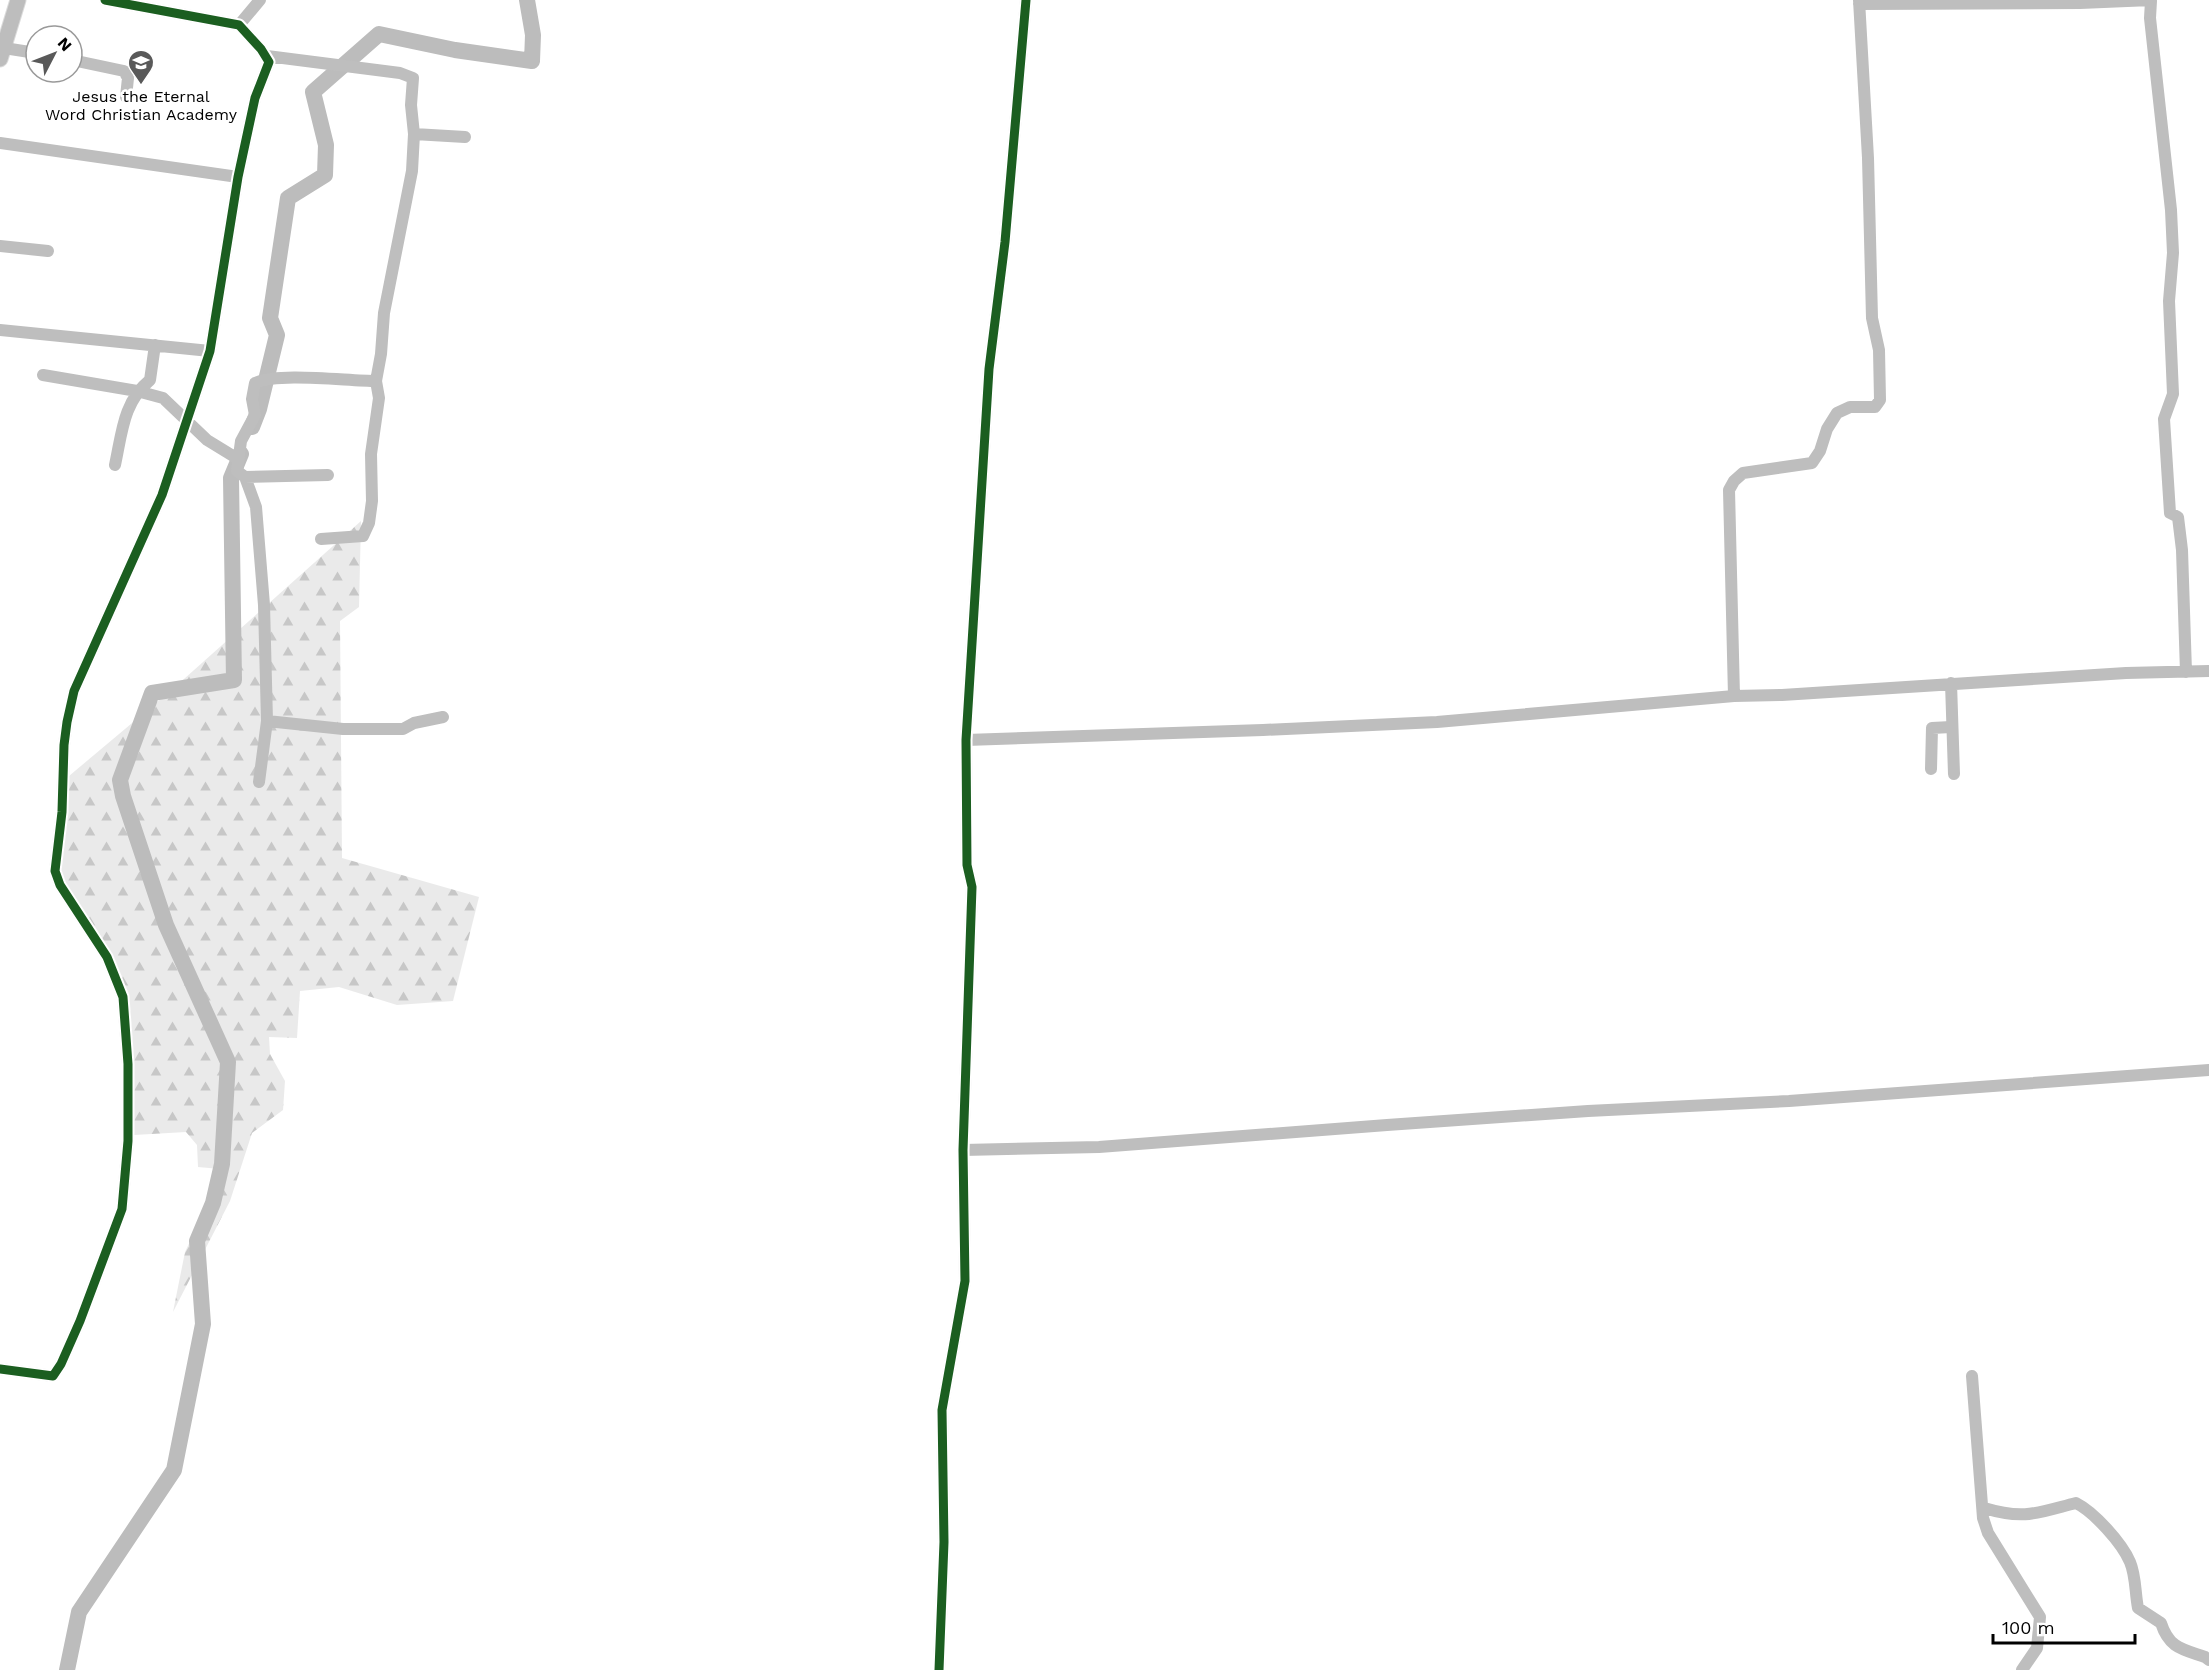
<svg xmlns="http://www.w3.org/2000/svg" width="2209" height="1670" font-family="'Work Sans',sans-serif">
  <defs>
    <pattern id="forest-firs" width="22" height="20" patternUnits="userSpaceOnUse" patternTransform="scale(1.5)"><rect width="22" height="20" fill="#eaeaea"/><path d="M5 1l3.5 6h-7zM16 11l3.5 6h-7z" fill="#c7c7c7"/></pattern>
  </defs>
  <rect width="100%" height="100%" fill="#fff"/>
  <path fill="url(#forest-firs)" d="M361 521 359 607 340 621 342 858 479 897 453 1001 397 1005 339 987 300 991 297 1038 269 1037 270 1054 285 1081 283 1110 252 1133 230 1201 173 1312 185 1252 217 1185 220 1169 198 1167 197 1145 186 1132 134 1135 125 996 58 872 69 776 175 687Z"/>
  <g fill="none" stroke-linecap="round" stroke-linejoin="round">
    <path stroke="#bcbcbc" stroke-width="16" d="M252 427 259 409 277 335 270 318 288 198 325 175 326 145 313 92 379 34 455 50 532 61 533 35 527 0
      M67 1670 79 1612 174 1470 203 1324 197 1241 213 1203 222 1164 228 1062 166 925 123 796 120 780 152 693 234 680 231 478 241 454"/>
    <defs>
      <path id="major" d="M0 59 18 0"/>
    </defs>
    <use href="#major" stroke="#dbdbdb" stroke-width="17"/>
    <path stroke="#bebebe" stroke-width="12" d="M2151 1 2150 18 2171 210 2173 253 2169 301 2173 394 2164 419 2170 513 2178 517 2182 550 2186 672
      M1859 4 2080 3 2151 0
      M239 25 260 0
      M4 48 36 53
      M267 56 400 73 413 78 411 105 414 134 412 171 384 313 381 354 376 381 379 398 371 454 372 501 369 523 363 536 321 539
      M72 60 124 71 128 78 126 97
      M414 134 465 137
      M0 143 238 177
      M0 246 48 251
      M0 330 210 351
      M43 375 137 391 163 398 207 440 238 459
      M115 465C122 433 123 402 150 380L155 345
      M245 477 328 475
      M1951 683 1954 774
      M1734 696 1729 490 1734 481 1743 473 1812 463 1820 451 1827 429 1837 413 1850 407H1875L1880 400 1879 350 1872 318 1868 158 1859 0
      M267 721 343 729H403L414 723 443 717
      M966 740 1263 730 1437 722 1734 696 1782 695 2126 673 2209 671
      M1931 769 1932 728 1951 727
      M259 782 267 721 264 605 256 507 245 477 237 471 241 441 255 415 252 399 255 383C279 372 346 381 376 381
      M963 1150 1099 1147 1387 1125 1588 1111 1789 1101 2209 1070
      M0 1369 53 1376 61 1364 80 1321 122 1209 128 1141V1064L123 997 107 957 60 885 55 871 62 812 64 745 67 722 74 691 162 495 210 351 238 177 255 98 269 62 261 49 239 25 105 0
      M1972 1376 1983 1518 1988 1533 2040 1617 2037 1648 2022 1670
      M1984 1508C2024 1520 2037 1513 2076 1503 2094 1512 2122 1543 2130 1562 2136 1576 2135 1593 2138 1608L2161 1623C2169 1648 2182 1649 2205 1657L2209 1660
      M939 1670 944 1542 942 1410 965 1281 963 1150 972 887 967 865 966 740 989 369 1005 242 1026 0"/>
    <use href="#major" stroke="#bdbdbd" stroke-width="15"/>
    <defs>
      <path id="cycleway" d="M0 1369 53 1376 61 1364 80 1321 122 1209 128 1141V1064L123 997 107 957 60 885 55 871 62 812 64 745 67 722 74 691 162 495 210 351 238 177 255 98 269 62 261 49 239 25 105 0
        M939 1670 944 1542 942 1410 965 1281 963 1150 972 887 967 865 966 740 989 369 1005 242 1026 0"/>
    </defs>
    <use href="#cycleway" stroke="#fff" stroke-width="13"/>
    <use href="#cycleway" stroke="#1b5e20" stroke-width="9"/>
  </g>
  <defs>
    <symbol id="school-pin" viewBox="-11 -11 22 30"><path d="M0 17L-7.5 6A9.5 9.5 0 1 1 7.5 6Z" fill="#595959" stroke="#fff"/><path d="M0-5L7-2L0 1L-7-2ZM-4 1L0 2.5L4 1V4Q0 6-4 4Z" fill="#fff"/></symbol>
  </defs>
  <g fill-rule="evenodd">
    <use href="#school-pin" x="126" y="48" width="30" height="40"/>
  </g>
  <g text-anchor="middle" stroke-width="5" stroke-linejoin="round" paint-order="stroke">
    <g font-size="16" fill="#000" stroke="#fff">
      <text x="141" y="102">Jesus the Eternal<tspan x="141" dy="18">Word Christian Academy</tspan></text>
    </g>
  </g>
  <g transform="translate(54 54) rotate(48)"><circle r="28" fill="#ffffff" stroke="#999999" stroke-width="1.5"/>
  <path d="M0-4.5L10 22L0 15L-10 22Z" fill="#595959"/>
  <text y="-9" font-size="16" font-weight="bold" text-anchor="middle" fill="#000000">N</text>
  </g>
  <path d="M1993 1634v9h142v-9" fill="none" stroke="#000000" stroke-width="3"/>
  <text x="2002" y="1634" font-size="18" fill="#000000" stroke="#ffffff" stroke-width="4.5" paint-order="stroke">100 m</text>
</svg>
